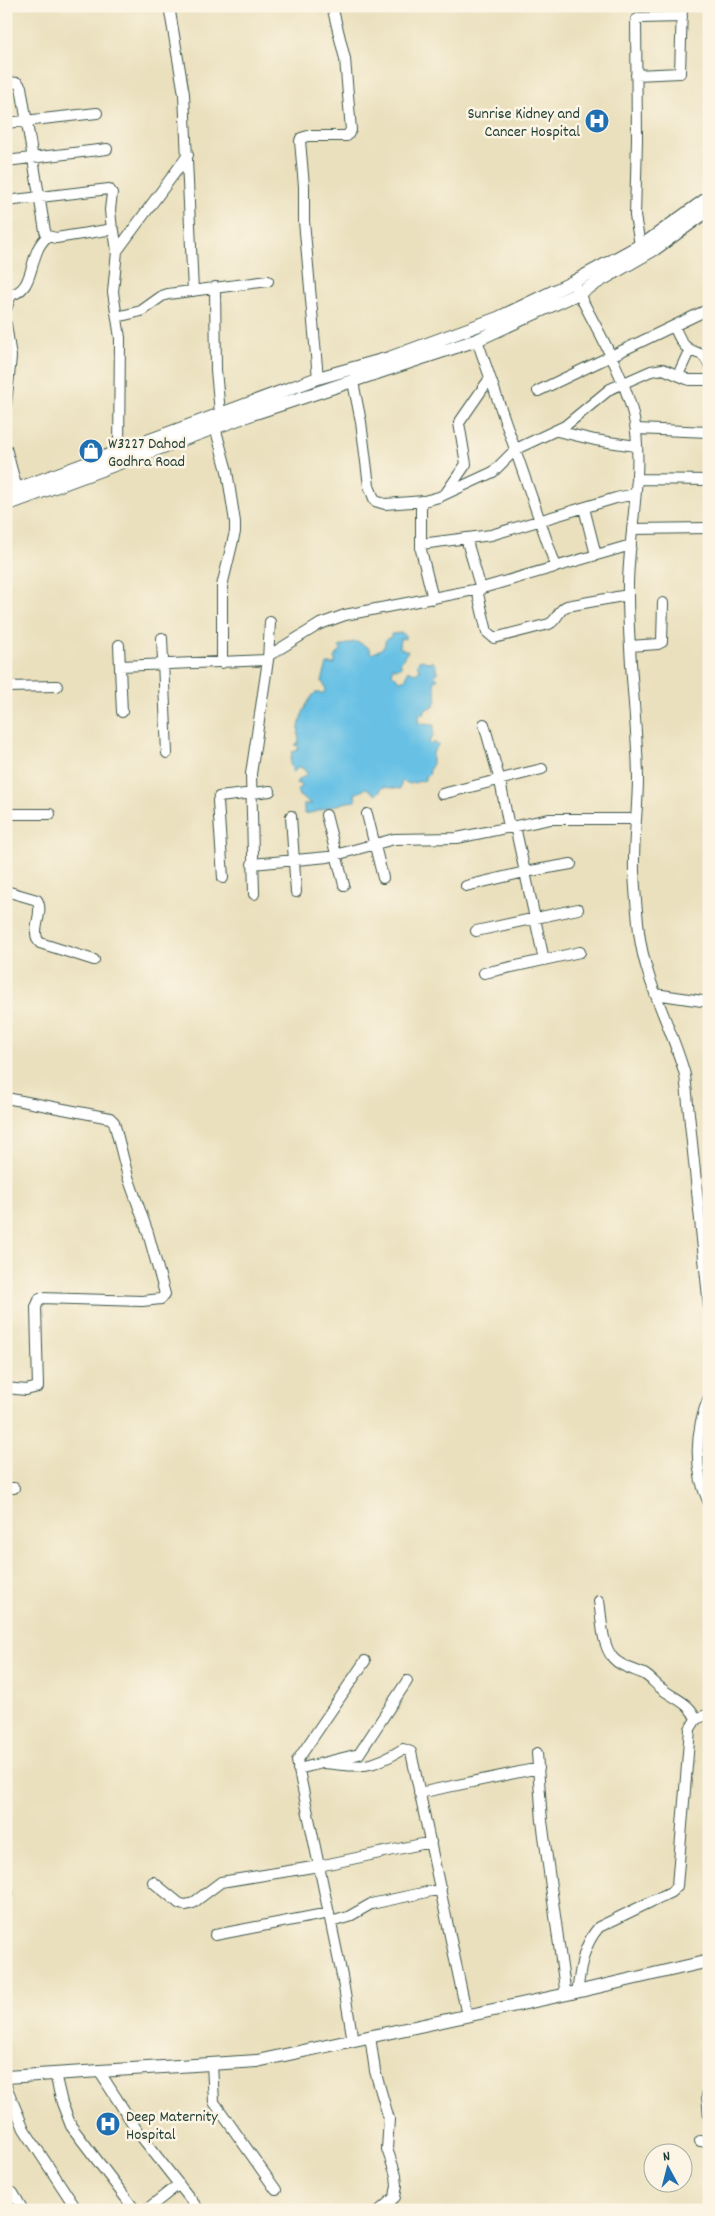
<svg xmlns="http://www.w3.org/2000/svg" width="715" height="2216" font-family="Dekko,sans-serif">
  <rect width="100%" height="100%" fill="#fcf5e5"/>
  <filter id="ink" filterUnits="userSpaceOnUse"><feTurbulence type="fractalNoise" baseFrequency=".02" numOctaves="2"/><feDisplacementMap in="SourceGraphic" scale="10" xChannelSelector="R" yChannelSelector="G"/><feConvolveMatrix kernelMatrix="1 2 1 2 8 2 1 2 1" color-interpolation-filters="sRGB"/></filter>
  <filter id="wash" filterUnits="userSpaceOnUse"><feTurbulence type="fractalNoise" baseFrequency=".0096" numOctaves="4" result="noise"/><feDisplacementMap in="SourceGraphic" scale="20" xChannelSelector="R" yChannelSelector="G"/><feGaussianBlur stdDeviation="1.12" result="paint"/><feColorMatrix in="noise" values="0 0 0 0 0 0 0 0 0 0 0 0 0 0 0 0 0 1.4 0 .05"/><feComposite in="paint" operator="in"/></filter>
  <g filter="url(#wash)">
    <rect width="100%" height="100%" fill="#eae0bd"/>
    <path fill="#68c1e5" stroke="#447f8c" d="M402 633 405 635V639L401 638 399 644 400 648 408 651 400 663 402 666 396 669 393 666 392 673 400 681 406 679 408 670 415 673 420 670 417 664 419 661 422 660 430 663 432 661 436 666V671H439L434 675 438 679 434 681 437 701 433 704 435 706 426 709 424 714H420L418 723 434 725 433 736 429 742 432 745 434 742 438 745 432 754V766L429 770 430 774 425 776V780L410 784 402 781 400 789 383 787 376 795 367 788 355 794 356 801C338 802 322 812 304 814V804H312L299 796 297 790 302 787 301 784H297L296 782 307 774 305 770 298 766 293 773 290 764 292 752 298 750V746L295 745 299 743C296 727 304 704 315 693H324L326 689 322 681 327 664H335V657L341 650 339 647C354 642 356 638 371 650L370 651 372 654 384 647 386 639 391 637V634Z"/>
  </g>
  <g filter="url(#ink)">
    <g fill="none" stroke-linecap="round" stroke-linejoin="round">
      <defs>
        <path id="minor" d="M169 6 184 94 193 291
          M636 75 680 73 682 6
          M6 82 18 83 21 87 45 231 47 236 56 238 107 230 114 231 117 251 113 292 120 338 119 451
          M6 123 97 113
          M6 161 107 149
          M6 201 109 189 112 193 110 210 112 230
          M640 245 635 216 637 139 636 20 640 18 682 17
          M117 251 188 155
          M215 287 216 370 220 413
          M576 288C596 328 622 370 633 414 645 467 629 529 628 584 627 649 637 713 638 778 638 809 633 841 634 872 635 892 637 913 639 932 645 983 672 1027 685 1075L709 1307
          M6 296C32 293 29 268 38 249 40 244 44 240 47 236
          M6 309 11 295
          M117 317 141 311 162 296 168 294 268 281
          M6 324 11 357 6 404
          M674 326C682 344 683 349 703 355L709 364
          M477 340 556 567
          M678 375 689 351
          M318 378 304 221V186L300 141 301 138 308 136H347L351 130 345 59 332 6
          M353 382 361 422 369 486 375 501 385 504 424 501 439 497 493 472 516 449 565 426 610 389 651 371 663 369 689 380H709
          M538 391 709 309
          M215 427 227 471 235 522V532L222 586V663
          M636 429 709 432
          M557 431 595 440 636 446
          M6 448 17 489
          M636 479 709 480
          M446 493 466 464 459 423 490 378
          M421 502V550L433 599
          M584 508 596 555
          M632 529 709 528
          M466 538 481 589
          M421 544 491 535 616 498 635 494
          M477 590 487 632 494 638 549 624C558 620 558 609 567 606L628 595
          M162 638 167 753
          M119 645 122 712
          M630 646 658 644 662 642 663 603
          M268 656 320 624 345 615 479 589 631 545
          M120 666 268 660
          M6 687 57 686
          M484 724 500 781 509 827
          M442 794 542 769
          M6 814H50
          M367 814 383 878
          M326 815 344 885
          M291 816 296 892
          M515 826 544 960
          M252 864 328 857 394 839 457 838 550 819H636
          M223 878 218 801 219 797 270 791
          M466 886 525 872 571 864
          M6 891 37 900C45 913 29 932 40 943L94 960
          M254 894 251 774 268 660 270 622
          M476 931 578 909
          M484 973 580 952
          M655 994 709 1002
          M6 1098 110 1118 114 1122 128 1177 148 1233 165 1294 161 1299 142 1301 40 1298 36 1307 38 1387 26 1390 6 1388
          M709 1397C695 1430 693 1470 709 1503
          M6 1488H14
          M599 1601C602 1618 601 1644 613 1658 621 1667 633 1669 644 1674 651 1678 655 1684 662 1689 675 1699 690 1703 696 1719
          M537 1753 542 1821 565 1989
          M324 1763C360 1767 371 1769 403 1749L411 1752 466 2011
          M298 1769 359 1754 407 1681
          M419 1793 539 1768
          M153 1882 180 1904 186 1905 193 1903 221 1882 319 1866 431 1842
          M6 1893H8
          M331 1922 348 1917 371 1904 441 1889
          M215 1935 329 1913
          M578 1986C581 1964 584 1944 599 1927L671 1892 677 1886 690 1729 696 1719 709 1714
          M352 2035 342 1976 297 1761 365 1661
          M370 2036 375 2071 389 2119 387 2149 396 2175 397 2185 395 2197 380 2210
          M212 2064 214 2102 276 2190
          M99 2071 140 2135 199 2210
          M55 2074 62 2103 71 2126 135 2210
          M6 2086 24 2129 77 2210
          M707 2095 709 2117
          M700 2141H709
          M13 2193 23 2210
          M146 2210 179 2184"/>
        <path id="major" d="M6 493 318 378 389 358 498 318 573 282 648 241 709 197
          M6 505 252 414 477 340 579 293 655 249 709 210
          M6 2077 257 2061 572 1993 709 1961"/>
      </defs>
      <use href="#minor" stroke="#3d5549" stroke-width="12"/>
      <use href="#major" stroke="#3d5549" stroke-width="14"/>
      <use href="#minor" stroke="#fff" stroke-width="10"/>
      <use href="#major" stroke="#fff" stroke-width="12"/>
    </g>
  </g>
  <defs>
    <symbol id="hospital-disc" viewBox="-11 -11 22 22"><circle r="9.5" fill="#1f6fb2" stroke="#fcf5e5"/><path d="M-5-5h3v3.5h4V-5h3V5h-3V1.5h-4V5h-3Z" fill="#fff"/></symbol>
    <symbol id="shop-disc" viewBox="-11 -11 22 22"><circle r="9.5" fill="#1f6fb2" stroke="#fcf5e5"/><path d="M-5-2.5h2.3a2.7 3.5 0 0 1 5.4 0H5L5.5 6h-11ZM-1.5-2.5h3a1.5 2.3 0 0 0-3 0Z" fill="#fff"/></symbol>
  </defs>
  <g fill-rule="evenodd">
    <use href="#hospital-disc" x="583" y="107" width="28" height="28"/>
    <use href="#shop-disc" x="77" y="437" width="28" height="28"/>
    <use href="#hospital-disc" x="94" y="2110" width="28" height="28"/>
  </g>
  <g text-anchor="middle" stroke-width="5" stroke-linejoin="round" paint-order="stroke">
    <g font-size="16" fill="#1f3d34" stroke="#fcf5e5" text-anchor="start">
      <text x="580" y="118" text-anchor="end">Sunrise Kidney and<tspan x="580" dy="18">Cancer Hospital</tspan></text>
      <text x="108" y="448">W3227 Dahod<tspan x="108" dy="18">Godhra Road</tspan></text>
      <text x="126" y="2121">Deep Maternity<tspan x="126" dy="18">Hospital</tspan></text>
    </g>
  </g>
  <rect width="715" height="2216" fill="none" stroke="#fcf5e5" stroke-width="25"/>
  <g transform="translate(668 2168) rotate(353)"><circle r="24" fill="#fcf5e5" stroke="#a4ab9e"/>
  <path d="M0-4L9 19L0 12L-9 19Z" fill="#1f6fb2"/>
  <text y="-8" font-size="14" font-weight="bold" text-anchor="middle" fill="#1f3d34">N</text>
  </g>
</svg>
